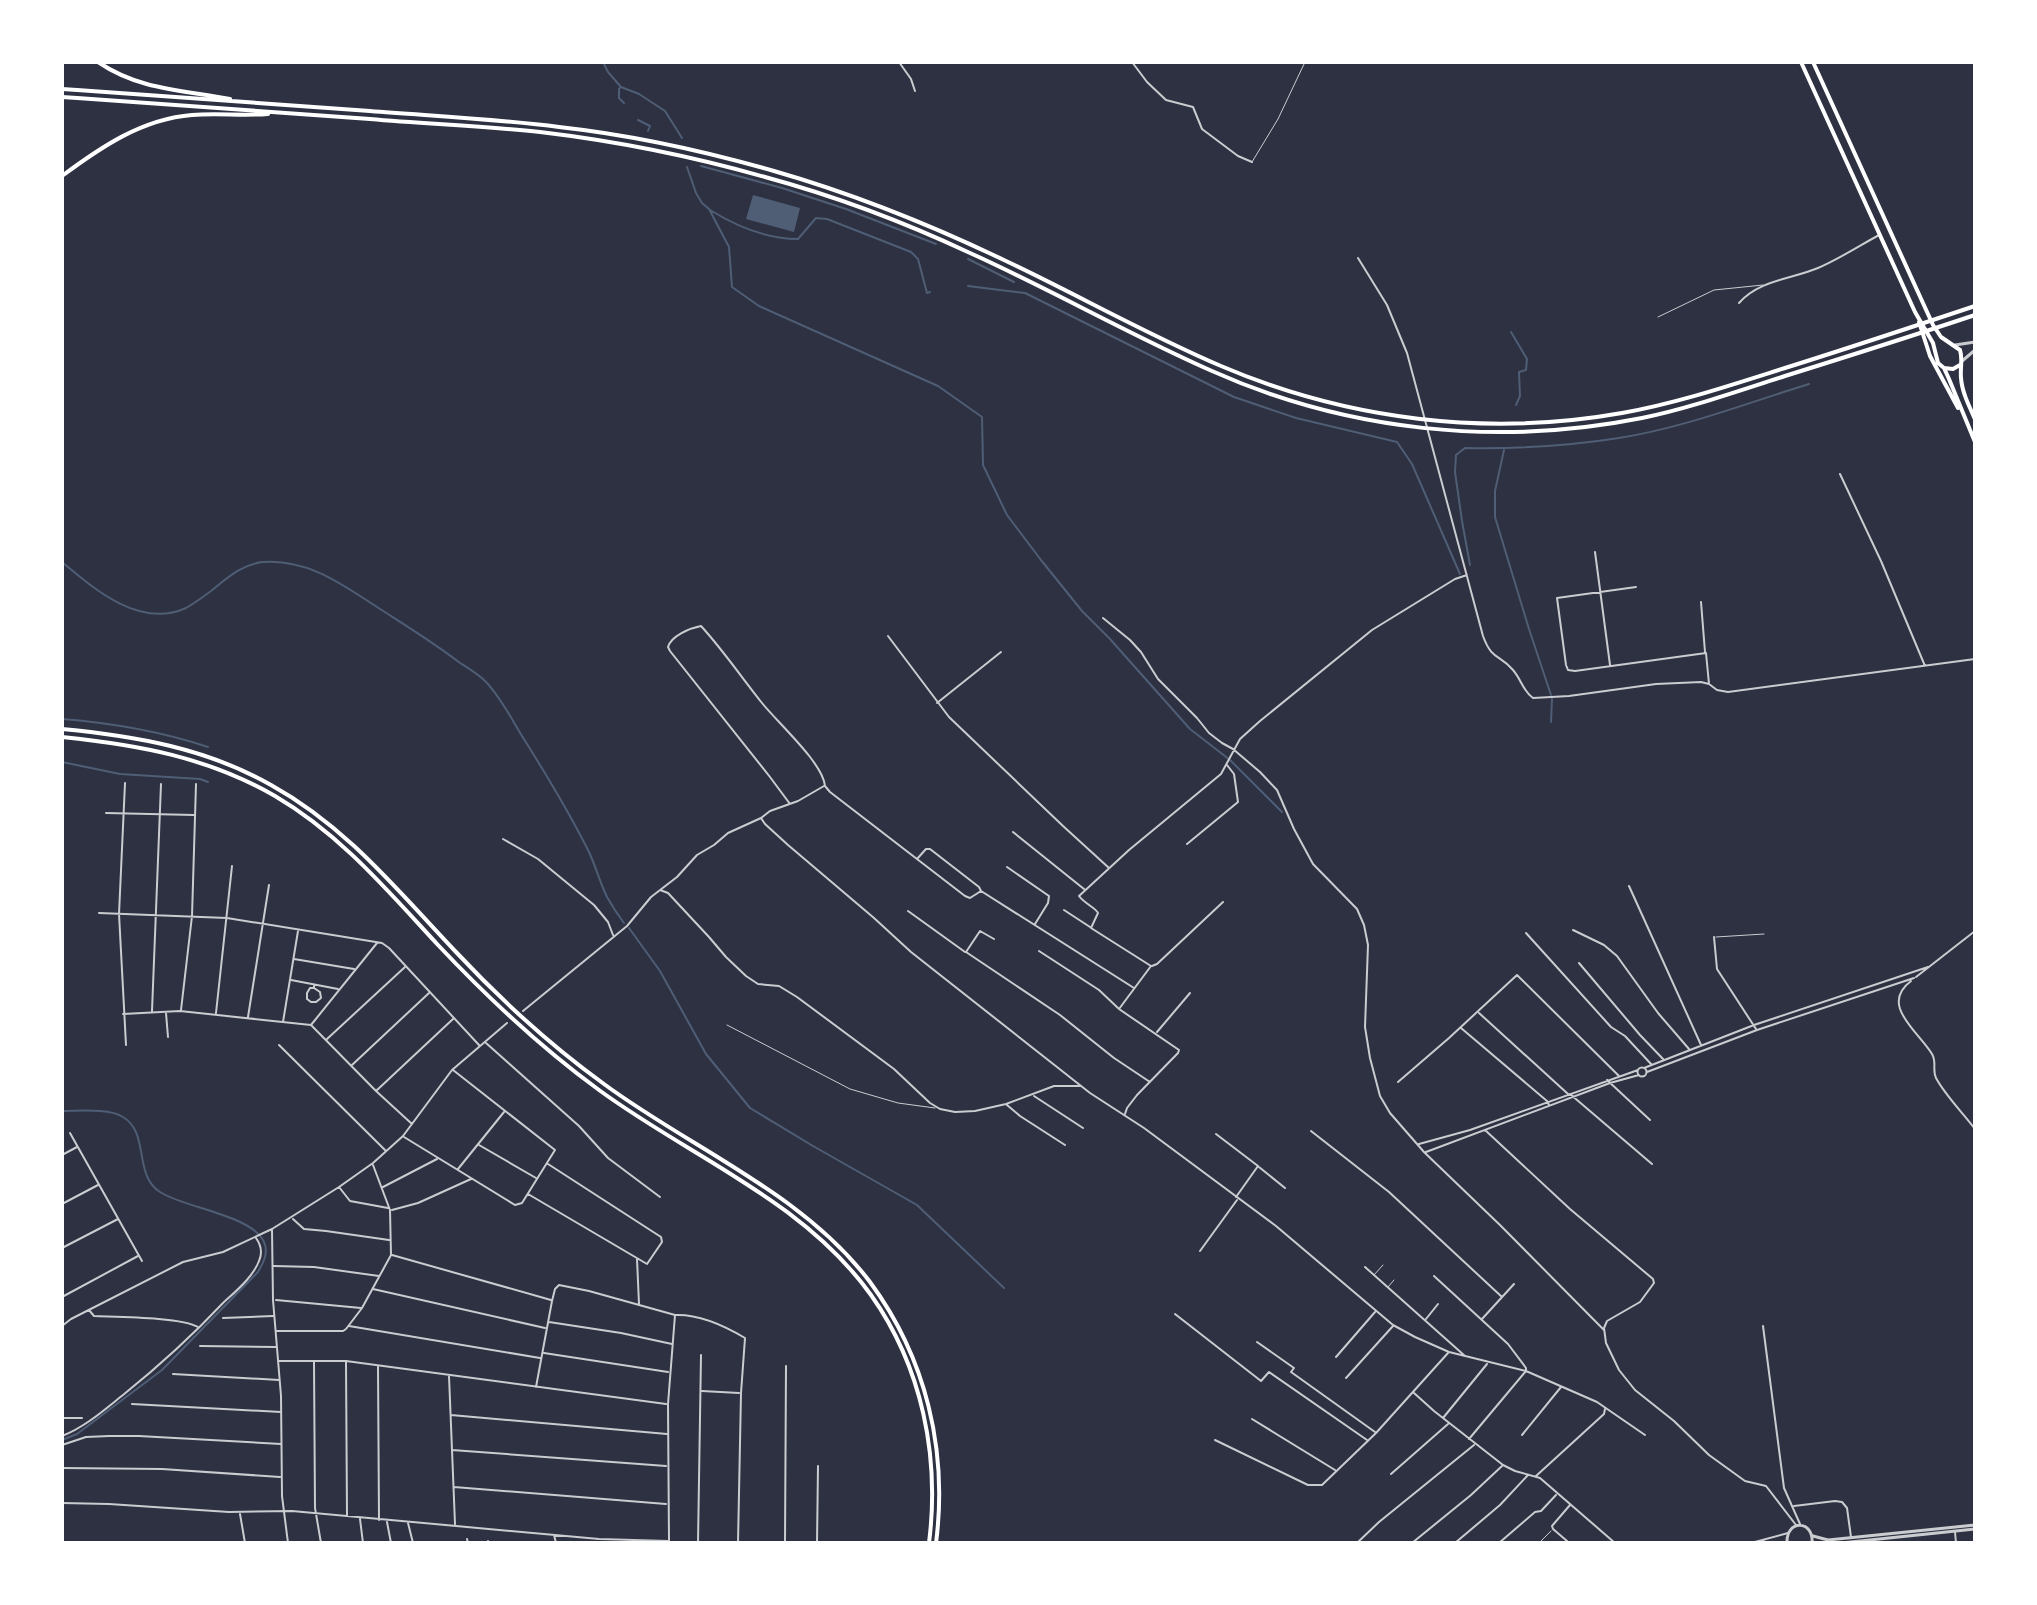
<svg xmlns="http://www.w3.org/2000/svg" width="2037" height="1605" font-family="'Times New Roman',serif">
  <rect width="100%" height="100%" fill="#2d3142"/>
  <path fill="#4f5d75" d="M753 195 800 208 794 232 746 219Z"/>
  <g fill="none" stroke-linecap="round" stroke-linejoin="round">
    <path stroke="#4f5d75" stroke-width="2" d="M603 62 608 72 621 87 639 94 665 111 682 138
      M621 87 619 89V98L624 103
      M638 120 650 126 648 131
      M701 166 782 188 846 209 936 244
      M687 167 696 193 702 203 709 209 729 247 732 287 759 306 938 386 982 417 983 465 1007 515 1041 560 1082 611 1110 639 1190 729 1230 760 1282 812
      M710 210C736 226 767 239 798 239L816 218 827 219 911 252 918 259 927 293 930 292
      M968 259 1014 282
      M968 286 1025 293 1234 397 1296 418 1397 442 1412 464 1460 574
      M1511 332 1527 359 1526 370 1519 372 1520 396 1516 405
      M1504 450 1495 491V517L1529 629 1551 695
      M62 562C94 589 140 629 186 608 195 603 203 597 211 591 227 578 242 564 263 562 307 559 340 583 374 605 403 624 433 642 460 663 468 668 478 674 485 681 500 696 511 718 522 736 546 774 569 812 589 852 596 867 600 883 607 897 612 906 618 915 624 923
      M1470 565 1462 521 1455 472 1456 455 1465 448C1516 449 1568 446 1619 438 1683 428 1747 403 1809 384
      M62 719C112 723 160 731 208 747
      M1551 722 1552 699
      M62 762 120 774 200 779 208 782
      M629 928 660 971 706 1054 750 1108 813 1146 917 1205 1004 1288
      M62 1111C78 1111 110 1108 123 1117 150 1133 133 1175 160 1192 184 1208 252 1215 264 1242 269 1253 263 1263 258 1272L162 1370 77 1434 62 1440"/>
    <path stroke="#caccd0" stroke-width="1" d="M1252 162 1278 119 1305 62
      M1658 317 1714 290 1763 285
      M1716 937 1764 934
      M727 1025 850 1089 898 1103 935 1108
      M1374 1275 1383 1265
      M1388 1287 1394 1280
      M1539 1543 1551 1531"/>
    <path stroke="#caccd0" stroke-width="2" d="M291 980 338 989
      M314 986V988H310L307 993V999L311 1002H316L321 998 320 992 314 988"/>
    <path stroke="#caccd0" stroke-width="2" d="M899 62 911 79 915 91
      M1132 62 1147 82 1166 100 1193 107 1202 129 1238 156 1252 162
      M1358 258 1387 305 1407 353 1483 636C1492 661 1500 654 1513 670 1521 679 1523 691 1533 698L1569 696 1656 684 1701 682 1709 684
      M1739 303C1759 280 1792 279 1818 268 1839 259 1859 246 1879 235
      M1840 474 1881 561 1925 666
      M1595 552 1610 665
      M1636 587 1557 598 1566 665 1568 670 1575 671 1706 653 1709 684 1717 690 1728 692 1975 659
      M1701 602 1705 652
      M1103 618 1130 640 1141 652 1158 679 1197 718 1209 733 1222 743 1233 749 1260 772 1277 790 1294 829 1313 864 1357 909 1364 925 1368 945 1365 1027 1370 1058 1380 1096 1390 1113 1424 1152 1501 1226 1604 1330
      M888 636 949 717 1063 826 1109 868
      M937 703 1001 652
      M125 783 119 914 126 1045
      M790 804 770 777 670 651 668 647C671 636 690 628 701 626 723 650 742 678 762 703 778 723 823 763 825 786L830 792 965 896 970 898 981 891
      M106 813 194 815
      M761 818 765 824 788 845 874 918 911 952 1090 1093 1144 1128 1276 1226 1393 1325 1415 1337 1449 1352 1526 1371 1597 1402 1645 1435
      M1013 832 1084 889
      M503 839 538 859 594 905 608 922 613 935
      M1187 844 1238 802 1234 774 1227 765
      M917 859 926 849H930L979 887 981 891 1134 988
      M1007 867 1049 896 1048 903 1035 924
      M1629 886 1701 1045
      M660 890 668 893 709 937 726 957 746 976 758 984 779 986 797 997 894 1069 930 1103 940 1109 955 1112 975 1111 1006 1104 1054 1086H1080
      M1064 910 1090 927
      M908 911 965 952
      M99 913 227 918 382 943 389 948 479 1045
      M1573 930 1604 945 1617 956 1658 1013 1689 1049
      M1526 933 1611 1027 1625 1036 1651 1064
      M1714 937 1717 969 1756 1029
      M994 939 980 931 966 952 1060 1015 1114 1058 1150 1082
      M1039 951 1099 990 1118 1008
      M294 959 354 969
      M1579 963 1640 1035 1664 1060
      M1152 966 1157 964 1223 902
      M1916 977 1975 931
      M1911 981C1879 1005 1918 1031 1932 1054 1937 1062 1932 1070 1936 1078 1945 1095 1963 1113 1975 1129
      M181 1010 192 916 196 784
      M152 1011 161 784
      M523 1011 627 926 651 897 677 877 697 855 714 845 728 833 761 818 770 811 798 801 824 786
      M166 1013 168 1037
      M216 1013 232 866
      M1479 1013 1568 1094
      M123 1014 180 1011 311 1025 376 1091 412 1124
      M248 1017 269 885
      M283 1022 298 931
      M311 1025 377 943
      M1461 1028 1547 1101 1549 1105
      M1157 1032 1190 993
      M327 1039 405 967
      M486 1043 579 1126 608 1158 660 1197
      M279 1045 385 1150
      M352 1065 429 993
      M1637.5 1072a4.5 4.5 0 1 1 9 0a4.5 4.5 0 1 1-9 0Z
      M1644 1068 1754 1025 1928 967
      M1647 1072 1757 1030 1914 978
      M1607 1080 1650 1120
      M1398 1082 1449 1038 1517 975 1619 1076
      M376 1091 453 1019
      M1570 1094 1652 1164
      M1034 1096 1083 1128
      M1007 1105 1020 1116 1065 1145
      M1125 1114 1127 1108 1137 1095 1178 1053 1179 1050 1119 1009 1151 966 1091 928 1098 913C1096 908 1085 904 1079 896L1129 850 1221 774 1240 739 1260 721 1372 630 1455 579 1467 575
      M1485 1130 1570 1209 1653 1279 1654 1283 1640 1302 1607 1321 1604 1328 1606 1343 1619 1370 1635 1390 1674 1421 1709 1455 1745 1481 1766 1486 1796 1525
      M1311 1131 1389 1192 1502 1297
      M70 1133 142 1261
      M1216 1134 1258 1166 1236 1197
      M404 1137 515 1205 522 1203 555 1150 453 1070
      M1419 1144 1470 1130 1638 1070
      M479 1145 536 1178
      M1426 1152 1610 1083 1639 1075
      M62 1155 77 1147
      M1259 1167 1285 1188
      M458 1169 504 1112
      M339 1187 350 1201 388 1208
      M383 1187 437 1159
      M528 1194 647 1264 662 1242 661 1237 548 1164
      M62 1204 98 1185
      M392 1210 418 1203 471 1179
      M293 1219 304 1229 326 1231 389 1240
      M272 1230 273 1300 281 1396 282 1496 288 1543
      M62 1248 118 1219
      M1200 1251 1237 1200
      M392 1255 551 1300
      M637 1259 639 1304
      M274 1266 314 1267 379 1276
      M1365 1267 1465 1356
      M1434 1276 1508 1344 1526 1368V1371L1469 1439
      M373 1289 545 1328
      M62 1297 138 1256
      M276 1300 361 1308
      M89 1310 94 1316C116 1317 182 1317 198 1327
      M1175 1314 1261 1381 1269 1372 1367 1440
      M675 1315C699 1314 725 1326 745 1338L741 1393 738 1543
      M223 1318 273 1316
      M1426 1319 1438 1304
      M1482 1319 1514 1284
      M549 1322 621 1333 672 1344
      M62 1326 71 1319 183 1262 223 1252 272 1229 339 1187 373 1163 403 1136 452 1070 507 1023
      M349 1326 540 1358
      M1763 1326 1784 1488 1800 1524
      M277 1331H343L346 1329 362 1308 391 1255 390 1210 373 1165
      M1257 1342 1294 1368 1291 1372 1375 1432
      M200 1346 276 1347
      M544 1353 668 1372
      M1336 1357 1375 1312
      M278 1361H346L666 1404
      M314 1362 315 1508 321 1543
      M346 1362 347 1516
      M378 1367 379 1520
      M173 1374 279 1380
      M449 1376 455 1524
      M1346 1378 1393 1326
      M702 1391 739 1393
      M1414 1393 1434 1411 1503 1465 1515 1471 1540 1478 1615 1543
      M132 1404 281 1412
      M451 1415 667 1434
      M62 1418H82
      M1443 1418 1487 1364
      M1252 1419 1335 1470
      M1522 1435 1561 1387
      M62 1436C85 1427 104 1410 123 1395 159 1366 192 1336 223 1303 236 1291 253 1277 259 1261 263 1252 261 1245 256 1238
      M1215 1440 1308 1485H1322L1376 1433 1448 1353
      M62 1445 86 1437 109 1436H139L281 1444
      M452 1450 666 1466
      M62 1468 162 1469 280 1477
      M1391 1474 1448 1424
      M1536 1476 1604 1414 1605 1409
      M454 1487 666 1504
      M62 1503 109 1504 229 1512 292 1511 599 1539 669 1541 668 1404 675 1315 589 1291 559 1285 555 1289 552 1301 536 1387
      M1794 1506 1835 1501 1842 1502 1847 1508 1851 1537
      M240 1514 245 1543
      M360 1519 363 1543
      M387 1522 391 1543
      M408 1523 413 1543
      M1955 1532 1956 1543
      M554 1535 556 1543
      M467 1539 468 1543
      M488 1541V1543
      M1761 1541 1771 1543
      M698 1543 701 1355
      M785 1543 786 1366
      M817 1543 818 1466
      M1357 1543 1379 1522 1474 1445
      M1412 1543 1471 1495 1502 1466
      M1455 1543 1500 1505 1528 1475
      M1499 1543 1535 1512 1541 1511 1556 1495
      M1565 1543 1567 1541 1553 1529 1552 1526 1570 1505
      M1751 1543 1788 1533"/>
    <path stroke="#caccd0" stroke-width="3" d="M1955 345 1975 342
      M1961 362 1975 350
      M1813 1536 1828 1540 1975 1525
      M1787 1543C1786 1519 1814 1520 1812 1543
      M1841 1543 1975 1529"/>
    <path stroke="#fff" stroke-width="4" d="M1801 62 1915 312 1933 343 1938 363 1944 368 1949 379 1975 442
      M1813 62 1933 325 1941 337 1960 350C1963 359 1960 368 1961 378 1962 392 1969 406 1975 419
      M1919 322 1930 356 1958 408
      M1944 368 1953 369 1960 365"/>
    <path stroke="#fff" stroke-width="4" d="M98 62C139 90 183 90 230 99
      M62 89C165 96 268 104 370 111 433 116 497 119 559 127 632 135 704 151 774 171 854 194 931 225 1006 261 1078 295 1148 335 1221 366 1347 420 1487 437 1622 413 1678 403 1731 385 1785 368 1849 348 1912 327 1975 306
      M62 97C165 104 268 112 370 119 427 124 483 126 540 132 616 141 691 156 765 177 835 196 904 222 970 253 1052 290 1130 335 1212 371 1346 431 1497 447 1642 418 1690 408 1738 391 1785 376 1849 356 1912 336 1975 315
      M62 176C101 147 142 119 192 115 217 113 243 116 268 114
      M62 729C135 736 206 748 271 785 347 827 397 890 456 952 501 1000 550 1045 604 1084 692 1149 803 1193 870 1282 926 1358 948 1450 936 1543
      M62 737C139 745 207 757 275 796 340 834 387 890 438 945 488 998 540 1047 599 1090 690 1157 803 1200 871 1295 922 1367 940 1456 929 1543"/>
  </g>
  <rect width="2037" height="1605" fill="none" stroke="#ffffff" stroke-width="128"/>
</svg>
